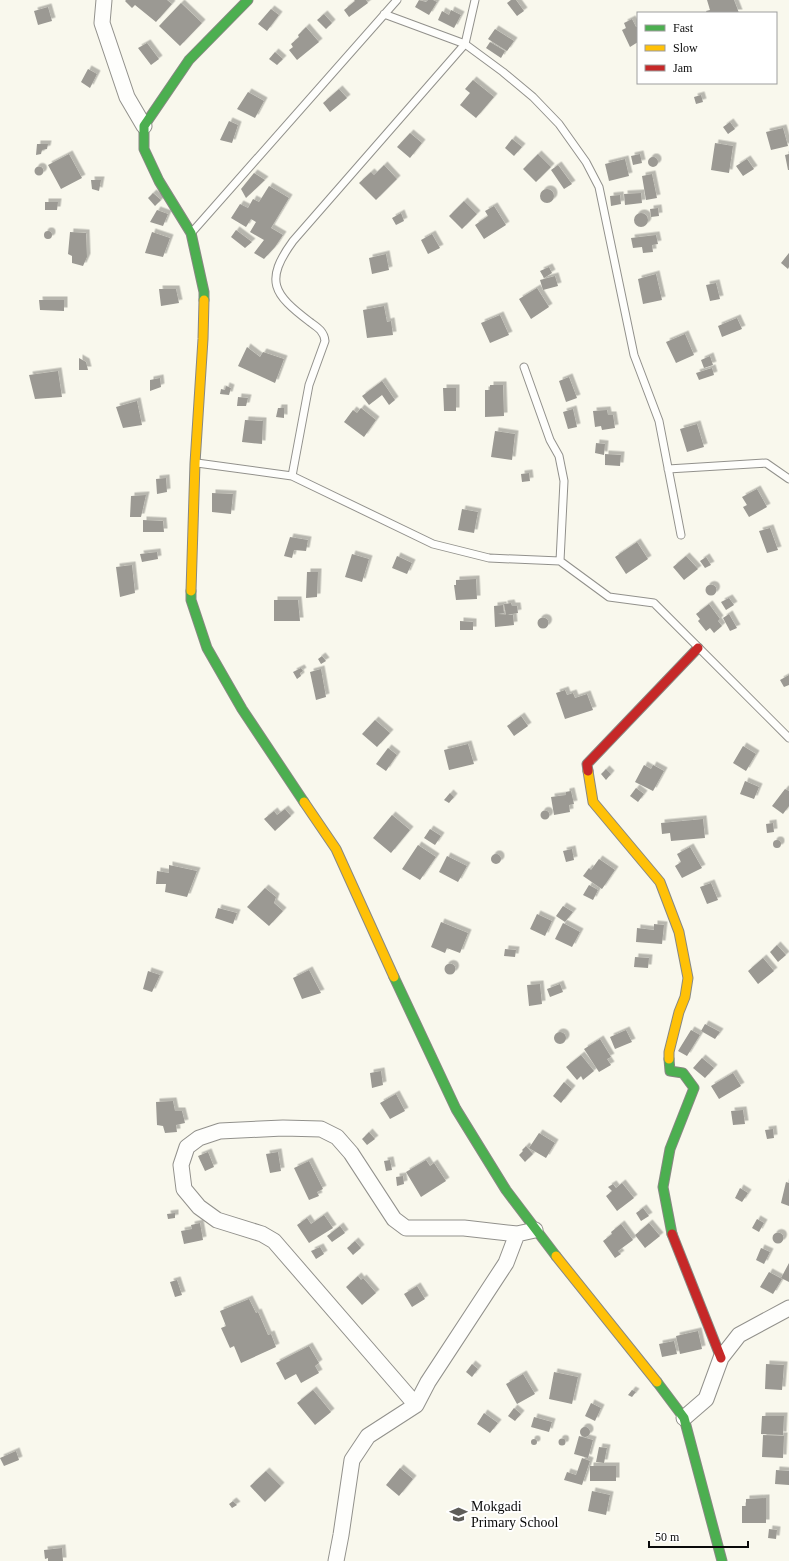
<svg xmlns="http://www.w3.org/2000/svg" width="789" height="1561" font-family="'Times New Roman',serif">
  <defs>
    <filter id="shadow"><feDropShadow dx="3.5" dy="-3.5" stdDeviation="0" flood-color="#0004"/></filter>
  </defs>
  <rect width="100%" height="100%" fill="#f9f8ed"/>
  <path fill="#9b9993" filter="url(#shadow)" d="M126 0H167L172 4 156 22 135 5 132 8 125 1Z
    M354 0H366L368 3 349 17 344 10 355 1Z
    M419 0 426 2 428 0H433L437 2 429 15 415 7Z
    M511 0H516L524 11 517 16 507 3Z
    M707 0H734L739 13H707L706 11 710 10Z
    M181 3 202 23 180 46 159 26Z
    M48 7 52 21 38 25 34 11Z
    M271 9 279 15 267 31 258 24Z
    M451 10 461 15 454 28 438 20 442 11 449 15Z
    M324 14 332 23 326 29 317 20Z
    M632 19 636 27 638 26V42L630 47 622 30 626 28 624 23Z
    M306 27 319 42 297 60 289 50 293 47 291 44 299 37 298 35Z
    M495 29 514 41 507 51 488 39Z
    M490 42 505 51 501 58 486 48Z
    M147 43 159 59 151 65 138 48Z
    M275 52 283 59 277 65 269 59Z
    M88 69 97 74 90 88 81 82Z
    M473 80 494 97 476 118 460 105 470 93 465 89Z
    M339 89 347 98 330 112 323 103Z
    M248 92 264 101 255 118 237 109Z
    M701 95 703 102 696 104 694 97Z
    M229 121 238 125 232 143 220 140Z
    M730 122 735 129 728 134 723 127Z
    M783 128 788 146 771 150 766 132Z
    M410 133 422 143 410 158 397 147Z
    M512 139 522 147 514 156 505 148Z
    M715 143 733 146 729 173 711 170Z
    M37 144H48L47 149 42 150 41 154 36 155Z
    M69 154 82 178 61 189 48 165Z
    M538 154 551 167 536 182 523 169Z
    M640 154 642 163 633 165 631 156Z
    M789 154V170H788L785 155Z
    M648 162a5 5 0 1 1 10 0a5 5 0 1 1-10 0Z
    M625 159 629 176 609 181 605 164Z
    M747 159 754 169 743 176 736 166Z
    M384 165 397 179 376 200 359 183 371 172 374 175Z
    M558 165 572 184 564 189 551 170Z
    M34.5 171a4.5 4.5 0 1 1 9 0a4.5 4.5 0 1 1-9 0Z
    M254 173 265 180 246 198 241 189Z
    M652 174 657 198 646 200 642 176Z
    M91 180H101L99 191 92 189Z
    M269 186 289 198 271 228 283 235 275 247 264 259 254 253 264 240 250 232 256 222 251 219 246 227 231 218 240 204 248 208 253 199 259 202Z
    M540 196a7 7 0 1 1 14 0a7 7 0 1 1-14 0Z
    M153 193 161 200 155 206 148 198Z
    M641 193 642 203 625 205 624 194Z
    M620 195 621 204 611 206 610 196Z
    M464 201 477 214 462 229 449 216Z
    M45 202H58L57 210H45Z
    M494 206 506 225 484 239 475 225 488 216 485 211Z
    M658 208 659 216 651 217 650 209Z
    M157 210 168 214 163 226 150 222Z
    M634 220a7 7 0 1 1 14 0a7 7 0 1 1-14 0Z
    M401 213 404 221 396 225 392 218Z
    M236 230 252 242 245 248 231 237Z
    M44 235a4 4 0 1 1 8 0a4 4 0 1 1-8 0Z
    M70 232 86 233 87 257 83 266 72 263V256L68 254Z
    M152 232 170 238 163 257 145 253Z
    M432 234 440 248 428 254 421 240Z
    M656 235 658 244 652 245 653 252 643 253 642 247 633 248 631 238Z
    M789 253V267L788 269 781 263Z
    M386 254 389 270 372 274 369 258Z
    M549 267 552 273 544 278 540 271Z
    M656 274 662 300 643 304 638 279Z
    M555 276 558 286 543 290 540 280Z
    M716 283 720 299 710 301 706 285Z
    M537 288 549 307 531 319 519 299Z
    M159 289H176L179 303 161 306Z
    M39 300H64V311L40 310Z
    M384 306 387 322 391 321 393 335 367 338 363 310Z
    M500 315 509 335 490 343 481 323Z
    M737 318 742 329 722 337 718 326Z
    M685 334 694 355 676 363 666 342Z
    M247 347 260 357 263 352 284 359 275 383 238 366Z
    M710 356 713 365 704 368 701 360Z
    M79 358 86 362 88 370H79Z
    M712 368 714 375 699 380 696 373Z
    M58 371 62 397 35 399 29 375Z
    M569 377 577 398 566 402 559 381Z
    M160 378 161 387 150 391V380Z
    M382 381 395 400 389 405 382 395 369 405 362 396Z
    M490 385H503L504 416 485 417V390H490Z
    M226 386 231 388 229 395 220 394 221 389 225 390Z
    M443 388H456V411H444Z
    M238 397 248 398 246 406H237Z
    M137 401 142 425 123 428 116 407Z
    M278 408H284V418L276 417Z
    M361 408 376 420 364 437 344 422 353 410 357 413Z
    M573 409 577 427 568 429 563 412Z
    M607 410 608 415H613L615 428 602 430 601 426 595 427 593 411Z
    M245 420 263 421 262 444 242 442Z
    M697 424 704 447 687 452 680 429Z
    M495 431 515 434 512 460 491 457Z
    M596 443 605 444 604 455 595 453Z
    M605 454 621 455 620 466 605 465Z
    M529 473 530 481 522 482 521 474Z
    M166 478 167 492 157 494 156 479Z
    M757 489 767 507 749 517 743 507 747 505 742 497Z
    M212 493 233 494 231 514 212 512Z
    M146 495 141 517H130L131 496Z
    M462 509 478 512 474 533 458 530Z
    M143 520 163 521 164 532H143Z
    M770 528 778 550 767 553 759 531Z
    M290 537 308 540 306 551 294 550 292 558 284 556Z
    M637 542 648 559 626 574 615 557Z
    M157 552 158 559 142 562 140 554Z
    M352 554 369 559 362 582 345 577Z
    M397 556 412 563 407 574 392 568Z
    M686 556 698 569 684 580 673 567Z
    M706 557 711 565 705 568 700 561Z
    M132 565 135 593 120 597 116 567Z
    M307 572H318L317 597 306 598Z
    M476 579 477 599 456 600 454 585H456V580Z
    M705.5 590a5.5 5.5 0 1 1 11 0a5.5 5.5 0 1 1-11 0Z
    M729 598 734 605 726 610 721 602Z
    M274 600H298L300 621H274Z
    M511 603 512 606H517L518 613 506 615 504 604Z
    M709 604 720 619 718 621 722 626 714 633 710 628 706 631 698 621 700 619 696 614Z
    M503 605 504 613 498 614 513 615 514 625 495 627 494 606Z
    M729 614 737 628 730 631 723 618Z
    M537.5 623a5.5 5.5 0 1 1 11 0a5.5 5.5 0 1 1-11 0Z
    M460 621 473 622V630H460Z
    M322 656 326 661 321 664 318 659Z
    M301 668 303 671 300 673 301 676 297 679 293 672Z
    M321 669 326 697 316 700 310 672Z
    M789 675V685L784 687 780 680Z
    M565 690 567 695 573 693 575 698 587 694 593 710 565 719 556 693Z
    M521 716 528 726 514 736 507 726Z
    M375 720 390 733 377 747 362 734Z
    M468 744 474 764 449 770 444 750Z
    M743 746 756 754 746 771 733 763Z
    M388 748 397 755 386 771 376 764Z
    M644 765 651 769 653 765 664 771 653 791 635 782Z
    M606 769 611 774 606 780 601 774Z
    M745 781 759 787 754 799 740 794Z
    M636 788 644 794 638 802 630 796Z
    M785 789 789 791V806L783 814 772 806Z
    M571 791 574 804 569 805 570 812 554 815 551 797 566 795V792Z
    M450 793 454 797 449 803 444 800Z
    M285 809 291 816 275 831 264 819 274 811 277 815Z
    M540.5 815a4.5 4.5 0 1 1 9 0a4.5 4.5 0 1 1-9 0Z
    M392 815 410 830 391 853 373 838Z
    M703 819 705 838 671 841 670 833 662 834 661 823Z
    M773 823 774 832 767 833 766 824Z
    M430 829 441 836 435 845 424 838Z
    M773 844a4 4 0 1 1 8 0a4 4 0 1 1-8 0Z
    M418 845 436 857 420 880 402 869Z
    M690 847 702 868 682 878 675 866 681 862 677 854Z
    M572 849 574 860 566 862 563 851Z
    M491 859a5 5 0 1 1 10 0a5 5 0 1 1-10 0Z
    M447 856 467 866 458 882 439 872Z
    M599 859 615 870 602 889 583 876 589 868 591 870Z
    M169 865 197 871 187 897 165 892 166 884H156L157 871 169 873Z
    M711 883 718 900 707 904 700 887Z
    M589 885 598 890 593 900 583 895Z
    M265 888 276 897 274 903 283 911 269 926 247 907Z
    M563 906 573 912 565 922 556 916Z
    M218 908 237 913 233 924 215 918Z
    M537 914 552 921 545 936 530 929Z
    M441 922 468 933 460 953 447 948 445 953 431 947Z
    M563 923 580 932 572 947 555 939Z
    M654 924 664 925 662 944 636 942 637 928 654 930Z
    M777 945 786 955 778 962 770 952Z
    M505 949 516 950 515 957 504 956Z
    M635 957 649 958 648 968 634 967Z
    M763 958 774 971 758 984 748 971Z
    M444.5 969a5.5 5.5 0 1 1 11 0a5.5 5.5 0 1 1-11 0Z
    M309 970 321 993 302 999 293 978Z
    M148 971 160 975 152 992 143 989Z
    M540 984 542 1004 529 1006 527 985Z
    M560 984 563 992 550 997 547 989Z
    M705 1024 720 1032 715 1039 701 1031Z
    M626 1030 632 1042 615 1049 610 1037Z
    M691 1030 700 1035 687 1056 678 1051Z
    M554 1038a6 6 0 1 1 12 0a6 6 0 1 1-12 0Z
    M600 1039 611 1057 607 1059 611 1065 599 1072 584 1049Z
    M581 1055 594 1071 583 1080 581 1076 577 1080 566 1067Z
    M702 1058 714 1068 705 1078 693 1068Z
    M381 1071 383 1085 372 1088 370 1073Z
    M733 1073 741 1086 719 1099 711 1086Z
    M564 1082 572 1089 561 1103 553 1096Z
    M396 1094 405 1111 390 1119 380 1103Z
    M173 1101 175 1111H182L185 1123 176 1125 177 1132 165 1133 163 1126 157 1125 156 1102Z
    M743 1110 745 1124 733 1125 731 1111Z
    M773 1129 774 1138 767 1139 765 1130Z
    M369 1132 375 1139 367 1145 362 1139Z
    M539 1133 555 1143 546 1158 529 1148Z
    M526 1146 533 1154 525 1162 519 1155 523 1151 522 1150Z
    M208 1152 214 1167 205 1171 198 1156Z
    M278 1152 281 1171 270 1173 266 1154Z
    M390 1160 392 1170 386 1171 384 1161Z
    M426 1160 430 1166 434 1163 446 1181 421 1197 406 1172Z
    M309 1161 323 1189 317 1192 319 1196 309 1200 294 1168Z
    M403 1176 404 1184 397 1186 396 1177Z
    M786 1182 789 1183V1206L781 1203Z
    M622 1183 634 1198 617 1211 606 1196 612 1191 608 1187 613 1184 616 1188Z
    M740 1188 748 1193 742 1202 735 1198Z
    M643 1208 649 1216 641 1221 636 1213Z
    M175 1213V1218L168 1219 167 1214Z
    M324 1215 333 1228 309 1243 297 1225 307 1218 311 1224Z
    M757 1219 764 1223 759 1232 752 1228Z
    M200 1223 203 1240 184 1244 181 1231 192 1229 191 1225Z
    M649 1223 660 1236 645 1248 635 1235Z
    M621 1224 633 1240 618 1251 621 1254 615 1258 603 1241 612 1234 611 1232Z
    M340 1226 345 1233 332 1242 327 1236Z
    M772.5 1238a5.5 5.5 0 1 1 11 0a5.5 5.5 0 1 1-11 0Z
    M355 1241 361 1248 353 1255 347 1248Z
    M320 1247 324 1254 316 1259 311 1251Z
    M761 1248 770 1252 764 1264 756 1260Z
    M789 1263V1282L781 1278Z
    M769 1272 782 1279 773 1294 760 1287Z
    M358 1276 361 1280 363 1278 376 1293 362 1305 346 1287Z
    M177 1280 182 1295 175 1297 170 1282Z
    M417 1286 425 1299 412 1307 404 1294Z
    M249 1299 256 1313 258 1312 268 1335 271 1334 276 1347 241 1363 234 1346 230 1348 221 1328 226 1326 220 1311Z
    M698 1331 702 1349 680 1354 676 1336Z
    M674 1341 677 1354 662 1357 659 1344Z
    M309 1346 319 1363 315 1366 319 1373 301 1383 296 1374 285 1380 276 1363Z
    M472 1364 478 1369 472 1377 466 1372Z
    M766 1364 784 1365 782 1390 765 1389Z
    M554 1372 578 1377 572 1404 549 1399Z
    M523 1374 535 1394 517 1404 506 1384Z
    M313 1390 331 1412 315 1425 297 1403Z
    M632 1390 636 1392 632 1397 628 1395Z
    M591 1403 601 1408 595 1421 585 1416Z
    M514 1408 521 1414 515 1421 508 1416Z
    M484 1413 498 1423 490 1433 477 1424Z
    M762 1416H784L783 1435 761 1434Z
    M534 1417 552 1422 549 1432 531 1427Z
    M580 1432a5 5 0 1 1 10 0a5 5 0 1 1-10 0Z
    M763 1435 784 1436 783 1458 762 1457Z
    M579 1436 593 1440 588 1458 574 1454Z
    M558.5 1442a3.5 3.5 0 1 1 7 0a3.5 3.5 0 1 1-7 0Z
    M531 1442a3 3 0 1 1 6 0a3 3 0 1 1-6 0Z
    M599 1447 607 1448 604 1463 596 1462Z
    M16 1451 19 1460 4 1466 0 1458Z
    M582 1458 590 1461 582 1485 564 1480 567 1472 576 1475Z
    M590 1466H616V1481H590Z
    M400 1468 413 1479 399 1496 386 1485Z
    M776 1470 789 1471V1485L775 1484Z
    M266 1471 281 1486 265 1502 250 1486Z
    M592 1491 610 1495 606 1515 588 1511Z
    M766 1498V1523H742V1506H746V1499Z
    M233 1501 237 1505 232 1508 229 1504Z
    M769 1529 777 1530 776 1539 768 1538Z
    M62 1548 63 1561H48V1558L45 1559 44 1550Z"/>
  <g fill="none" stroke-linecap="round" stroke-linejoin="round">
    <defs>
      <path id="lane" d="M384 14 465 44 503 72 533 97 559 124 586 162 599 187 634 355 659 421 681 535
        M193 231 397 0
        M524 367 550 440 559 456 564 481 560 561
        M197 463 292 476 433 544 489 558 560 561 609 597 654 603 789 738
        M668 469 766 463 789 479
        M292 476 309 385 325 341C324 331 317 327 310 322 273 294 264 281 293 241L465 44 475 0"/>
      <path id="street" d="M104 0 102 23 127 97 144 126
        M416 1405 274 1241 262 1234 217 1220 199 1207 184 1189 181 1165 187 1147 199 1138 220 1131 283 1128 321 1129 337 1137 351 1153 394 1219 406 1228H464L517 1234 535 1230
        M684 1418 706 1399 721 1358 739 1335 789 1308
        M336 1561 341 1535 352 1460 368 1436 416 1405 428 1382 506 1263 517 1234"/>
      <path id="fast" d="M204 300V292L191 233 159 181 144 149V126L189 60 248 0
        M191 591V600L207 648 242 709 304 802
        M394 977 456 1109 506 1190 556 1256
        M669 1059 670 1071 683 1073 694 1088 670 1149 663 1187 672 1234
        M657 1382 684 1418 722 1561"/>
      <path id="slow" d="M191 591 195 463 203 339 204 300
        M588 771 593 802 660 882 679 932 688 978 685 997 679 1012 669 1052V1059
        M304 802 336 849 394 977
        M556 1256 657 1382"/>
      <path id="jam" d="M588 771 587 764 698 648
        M672 1234 721 1358"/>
    </defs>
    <use href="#lane" stroke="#92918c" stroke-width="9"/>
    <use href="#street" stroke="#92918c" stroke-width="17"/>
    <use href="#fast" stroke="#888883" stroke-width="11"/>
    <use href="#slow" stroke="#888883" stroke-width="11"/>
    <use href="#jam" stroke="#888883" stroke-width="11"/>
    <use href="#lane" stroke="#fefefc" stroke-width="7"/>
    <use href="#street" stroke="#fefefc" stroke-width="15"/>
    <use href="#fast" stroke="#4caf50" stroke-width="9"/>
    <use href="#slow" stroke="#ffc107" stroke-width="9"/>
    <use href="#jam" stroke="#c62828" stroke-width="9"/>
  </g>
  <defs>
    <symbol id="school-bare" viewBox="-9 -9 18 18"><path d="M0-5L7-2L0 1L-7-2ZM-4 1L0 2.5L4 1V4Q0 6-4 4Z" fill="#5e5d59" stroke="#fff" stroke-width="2.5" paint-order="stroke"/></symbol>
  </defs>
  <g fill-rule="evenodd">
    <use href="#school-bare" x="446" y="1502" width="25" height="25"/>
  </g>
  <g text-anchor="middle" stroke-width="4" stroke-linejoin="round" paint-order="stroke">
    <g font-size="14" fill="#0a0a0a" stroke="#fff" text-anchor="start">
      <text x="471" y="1511">Mokgadi<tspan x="471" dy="16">Primary School</tspan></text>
    </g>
  </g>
  <rect x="637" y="12" width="140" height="72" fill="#ffffff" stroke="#9d9d9d"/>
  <rect x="645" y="25" width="20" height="6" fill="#4caf50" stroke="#9d9d9d"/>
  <text x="673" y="32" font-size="12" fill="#0a0a0a">Fast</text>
  <rect x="645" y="45" width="20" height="6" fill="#ffc107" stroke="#9d9d9d"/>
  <text x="673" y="52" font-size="12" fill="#0a0a0a">Slow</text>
  <rect x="645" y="65" width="20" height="6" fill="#c62828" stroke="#9d9d9d"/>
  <text x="673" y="72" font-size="12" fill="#0a0a0a">Jam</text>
  <path d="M649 1541v6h99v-6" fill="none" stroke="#0a0a0a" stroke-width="2"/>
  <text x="655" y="1541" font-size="12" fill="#0a0a0a" stroke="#ffffff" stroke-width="3" paint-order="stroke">50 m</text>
</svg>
